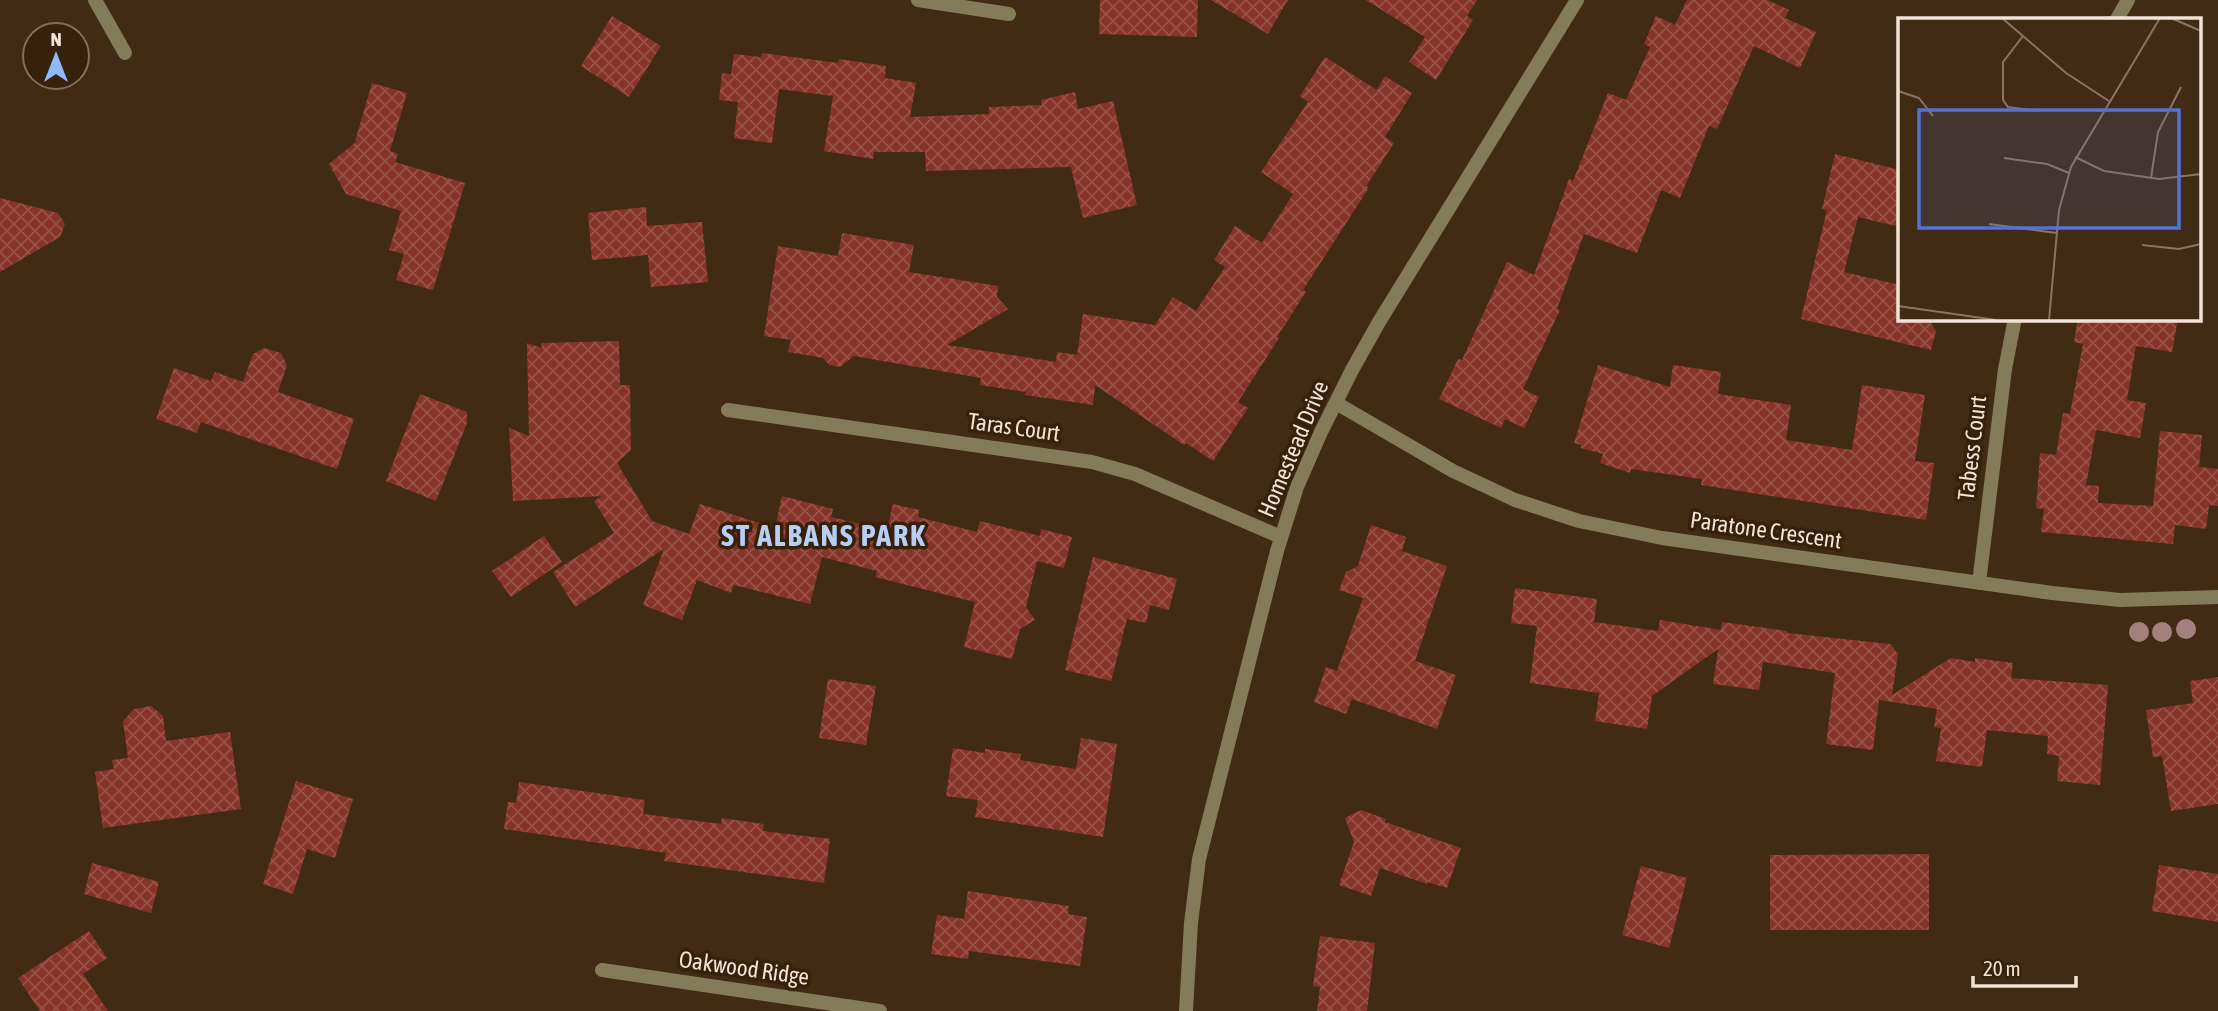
<svg xmlns="http://www.w3.org/2000/svg" width="2218" height="1011" font-family="'Asap Condensed',sans-serif">
  <defs>
    <pattern id="building-cross-hatch" width="8" height="8" patternUnits="userSpaceOnUse" patternTransform="scale(1.75)"><rect width="8" height="8" fill="#863428"/><path d="M0 0l8 8M0 8l8-8" fill="none" stroke="#985146"/></pattern>
  </defs>
  <rect width="100%" height="100%" fill="#422b14"/>
  <path fill="url(#building-cross-hatch)" d="M1100 0H1198L1197 37 1099 34Z
    M1211 0H1288L1268 34Z
    M1366 0H1477L1467 16 1473 20 1436 80 1409 62 1425 37Z
    M1687 0H1768L1789 10 1785 18 1816 32 1800 68 1754 46 1717 129 1709 126 1680 198 1661 190 1637 253 1584 234 1557 309 1560 310 1523 389 1539 397 1524 428 1505 419 1501 428 1439 399 1458 359 1462 360 1507 262 1534 275 1569 179 1573 181 1608 93 1626 100 1650 47 1644 44 1656 16 1675 25Z
    M612 16 661 46 629 97 581 66Z
    M762 53 838 63 839 59 886 66 885 78 916 83 910 117 989 114V107L1042 105 1041 100 1075 92 1078 109 1113 101 1137 205 1083 218 1071 167 926 171 925 152H874L873 159 824 151 833 96 779 89 772 143 734 138 738 102 719 100 722 73 731 74 734 54 761 57Z
    M1325 57 1377 90 1385 76 1412 93 1385 137 1394 143 1367 185 1368 189 1303 290 1306 292 1277 337 1279 338 1238 402 1248 408 1213 461 1186 443 1184 445 1095 385 1093 405 1025 395 1026 392 980 385 981 378 854 356 840 367 829 365 823 358 788 352 791 340 764 336 778 246 838 256 842 233 914 245 909 272 998 286 997 297 1008 309 947 345 1056 362 1057 352 1077 355 1083 314 1155 325 1173 297 1196 311 1225 267 1214 260 1235 226 1262 243 1293 194 1261 172 1308 102 1300 96Z
    M372 83 407 93 390 151 398 154 395 162 465 183 433 290 396 280 404 254 389 250 401 211 346 194 329 164 357 141H355Z
    M1835 154 1900 170V227L1858 217 1844 272 1900 285V318H1928L1936 331 1931 350 1801 319 1827 210 1822 209Z
    M0 198 58 213 65 224 60 237 0 272Z
    M646 207 647 226 702 222 708 282 651 287 648 255 592 260 588 213Z
    M2078 318H2178L2172 352 2136 346 2127 400 2146 403 2140 438 2096 430 2086 485 2099 486 2098 503 2153 506 2160 431 2202 435 2199 467 2218 469V506L2209 505 2206 529 2175 525 2173 544 2041 532 2044 509 2036 508 2040 453 2056 455 2063 413 2070 414 2083 344 2074 342Z
    M619 341 620 385H630L631 450 617 463 652 521 689 534 700 504 775 528 782 496 833 509 831 517 887 530 893 504 919 510 918 517 977 532 980 521 1040 536 1041 529 1072 537 1064 568 1037 561 1026 607 1035 620 1020 629 1012 659 964 647 975 602 875 577 877 571 822 557 810 604 734 585 731 593 697 580 682 620 643 605 664 549 575 607 553 572 614 533 594 501 602 496 513 501 509 428 529 436 527 343 542 348 541 343Z
    M264 348 281 353 287 365 278 392 354 419 337 469 201 422 197 433 156 419 174 368 211 381 215 372 243 382 253 354Z
    M1598 365 1670 387 1673 365 1721 372 1718 394 1791 405 1786 440 1852 450 1862 385 1925 395 1915 461 1934 463 1926 520 1701 485 1702 479 1631 469 1630 473 1600 463 1603 454 1581 448V445L1574 443Z
    M420 394 467 412V423L436 501 386 481Z
    M1371 525 1406 537 1402 551 1447 566 1415 661 1456 675 1437 729 1352 699 1346 714 1314 702 1326 667 1337 671 1363 598 1339 590 1346 572 1358 566Z
    M544 536 562 562 511 597 492 571Z
    M1093 557 1177 579 1169 610 1150 605 1146 623 1127 619 1111 681 1065 670Z
    M1515 588 1597 599 1594 622 1658 631 1660 620 1721 630 1722 622 1787 631V633L1890 644 1898 654 1892 695 1951 658 1975 662V658L2013 663 2011 678 2108 685 2100 785 2057 781 2059 756 2047 754 2048 736 1987 730 1982 767 1936 761 1941 728 1934 727 1937 709 1879 700 1873 750 1826 744 1835 673 1763 662 1759 690 1713 684 1718 649 1652 696 1647 729 1595 721 1599 693 1530 683 1537 626 1511 623Z
    M2218 677V804L2171 811 2162 756 2153 757 2146 710 2193 703 2190 681Z
    M828 679 876 686 866 745 819 738Z
    M151 706 163 716 166 741 230 732 241 809 103 828 95 772 114 769 112 760 128 758 123 721 134 709Z
    M1081 738 1117 744 1103 837 975 817 978 800 946 796 953 748 985 753V749L1021 754 1020 760 1076 769Z
    M296 781 353 799 335 858 307 849 293 894 263 884Z
    M519 782 645 800 643 814 721 824 722 818 764 824 763 831 830 839 824 883 664 861 666 853 504 829 508 802 516 803Z
    M1361 810 1386 819 1385 822 1461 848 1447 888 1427 882V884L1380 868 1371 896 1339 885 1354 842 1345 818Z
    M1929 854V930H1770V855Z
    M92 863 159 882 151 913 84 894Z
    M2159 865 2218 874V922L2152 911Z
    M1641 866 1687 878 1669 948 1622 935Z
    M968 891 1069 906 1068 914 1087 917 1080 966 969 951 968 959 931 954 937 915 964 919Z
    M89 931 107 958 83 974 108 1011H40L18 978Z
    M1320 936 1375 943 1367 1011H1317L1320 987 1313 986Z"/>
  <g fill="none" stroke-linecap="round" stroke-linejoin="round">
    <path stroke="#847b58" stroke-width="14" d="M95 0 125 53
      M918 0 1009 14
      M2117 19 2128 0
      M1336 403 1453 471 1515 500 1579 521 1662 538 2052 593 2120 600 2218 597
      M728 410 1092 462 1135 474 1281 537
      M1979 583 2005 369 2015 318
      M602 970 880 1011"/>
    <path stroke="#847b58" stroke-width="14" d="M1186 1011 1191 923 1199 859 1277 551 1297 487 1321 432 1352 370 1379 322 1577 0"/>
  </g>
  <g fill="#a47f7d">
    <circle cx="2186" cy="629" r="10"/>
    <circle cx="2139" cy="632" r="10"/>
    <circle cx="2162" cy="632" r="10"/>
  </g>
  <g text-anchor="middle" stroke-width="7" stroke-linejoin="round" paint-order="stroke">
    <g font-size="23" fill="#f2e3d6" stroke="#37210a">
      <text transform="translate(1014 427) rotate(8)" y="8">Taras Court</text>
      <text transform="translate(1972 448) rotate(-83)" y="8">Tabess Court</text>
      <text transform="translate(1293 449) rotate(-67)" y="8">Homestead Drive</text>
      <text transform="translate(1766 530) rotate(8)" y="8">Paratone Crescent</text>
      <text transform="translate(744 968) rotate(8)" y="8">Oakwood Ridge</text>
    </g>
    <g font-size="30" font-weight="bold" letter-spacing="2" fill="#b7cff5" stroke="#37210a">
      <text x="824" y="546">ST ALBANS PARK</text>
    </g>
  </g>
  <g transform="translate(1898 18)">
    <rect width="303" height="303" fill="#422b14"/>
    <path fill="none" stroke="#887562" stroke-width="2" d="M104 0 168 55 211 83M273 0 303 13M125 18 105 44V82L110 89 139 93M0 73 21 80 35 98M177 139 206 153 261 161 303 156M106 140 149 146 171 155M253 160 260 114 283 69M91 206 159 215M244 227 281 231 303 226M0 288 98 302M151 302 161 192 173 149 262 0"/>
    <path fill="#5273d8" fill-opacity="0.15" stroke="#5273d8" stroke-width="3.5" d="M21 92H281V210H21Z"/>
    <rect width="303" height="303" fill="none" stroke="#f2e3d6" stroke-width="3.5"/>
  </g>
  <g transform="translate(56 56)"><circle r="33" fill="#37210a" stroke="#826f5c" stroke-width="2"/>
  <path d="M0-5L12 26L0 18L-12 26Z" fill="#8eb9fc"/>
  <text y="-10" font-size="19" font-weight="bold" text-anchor="middle" fill="#f2e3d6">N</text>
  </g>
  <path d="M1973 976v10h103v-10" fill="none" stroke="#f2e3d6" stroke-width="3.5"/>
  <text x="1983" y="976" font-size="21" fill="#f2e3d6" stroke="#37210a" stroke-width="5" paint-order="stroke">20 m</text>
</svg>
